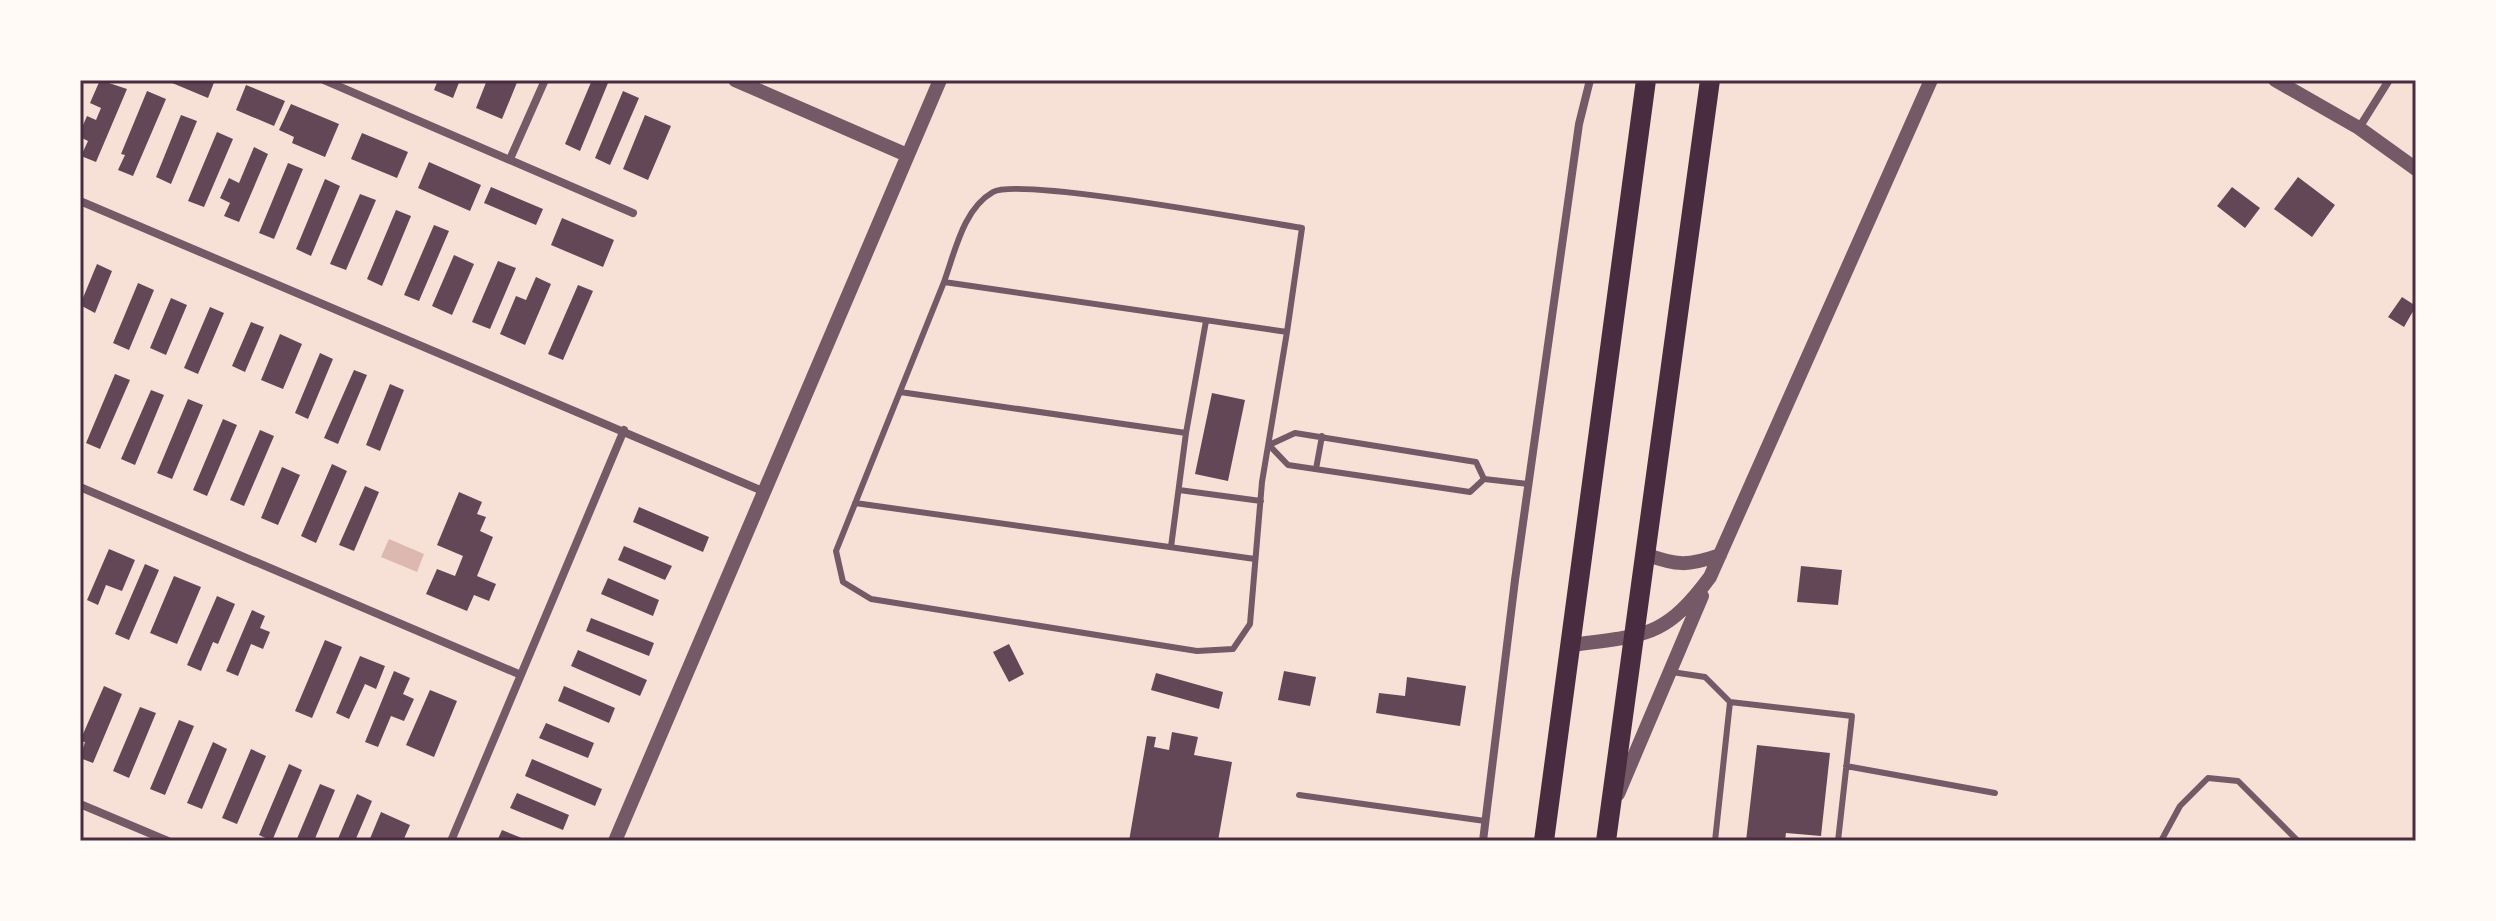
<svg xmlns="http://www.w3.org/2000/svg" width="2496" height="921" font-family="Roboto,sans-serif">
  <rect width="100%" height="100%" fill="#f7e1d7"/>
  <path fill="#dcb8b0" d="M389 539 424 554 417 572 381 557Z"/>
  <path fill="#644757" d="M100 80 127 89 96 162 81 156 88 141 80 137V132L87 116 96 120 101 108 90 103Z
    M165 80H215L208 98Z
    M438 80H460L453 98 434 90Z
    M487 80H518L502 119 476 108Z
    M592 80 608 83 580 151 565 144Z
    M246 85 285 101 274 126 236 110Z
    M147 91 166 99 133 176 118 170 125 155 121 154Z
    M623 91 639 98 610 165 595 158Z
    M291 104 339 124 325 157 292 143 294 137 279 130Z
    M181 115 197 121 171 184 156 177Z
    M645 115 671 126 648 180 623 169Z
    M217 132 233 139 204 207 188 201Z
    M362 133 408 152 397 178 351 159Z
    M254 147 268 154 239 222 224 216 230 203 220 198 229 178 239 183Z
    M429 162 481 185 470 211 418 188Z
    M288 163 303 169 274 239 259 233Z
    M2298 177 2335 205 2312 237 2274 209Z
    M325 179 340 186 311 256 296 249Z
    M491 187 543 209 536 225 484 203Z
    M2232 187 2260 208 2245 228 2217 206Z
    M360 194 376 200 346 270 330 264Z
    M396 210 411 216 382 286 367 279Z
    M562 218 614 240 603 267 551 245Z
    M434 225 449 231 419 301 404 295Z
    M454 255 474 264 452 315 432 306Z
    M498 261 516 268 490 329 472 322Z
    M97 264 112 271 95 313 80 305Z
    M536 277 551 284 525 345 500 334 516 296 526 300Z
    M138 283 154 290 129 350 113 343Z
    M578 285 593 291 563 360 548 354Z
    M2402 297 2416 306 2404 327 2388 317Z
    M171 298 187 305 166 355 150 348Z
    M210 307 224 313 198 374 184 368Z
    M251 322 264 327 245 372 232 366Z
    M280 334 302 344 283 389 261 380Z
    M320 353 333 359 308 419 295 413Z
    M354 370 367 375 338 444 324 438Z
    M115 374 130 380 100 449 86 443Z
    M390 384 404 390 380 451 366 445Z
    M151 390 164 395 135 465 121 459Z
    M1212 393 1245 400 1228 481 1195 474Z
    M188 399 203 405 172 479 157 473Z
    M223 419 237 425 207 496 193 490Z
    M260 430 274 436 244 506 230 500Z
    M332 464 347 471 316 543 301 536Z
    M282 467 300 475 278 525 261 518Z
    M365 486 379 492 354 551 339 545Z
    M459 492 482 502 477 514 486 517 480 531 493 537 477 576 496 584 489 601 474 595 467 611 426 594 437 569 455 576 463 556 437 545Z
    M639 507 709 537 703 552 633 522Z
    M624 546 672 566 665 580 618 560Z
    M109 549 135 560 122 591 106 585 98 605 87 600Z
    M145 564 159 570 129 640 115 634Z
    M1801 566 1842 570 1838 605 1797 602Z
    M174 576 201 587 177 644 150 633Z
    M608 578 659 600 653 616 601 594Z
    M217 596 235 604 218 644 213 642 201 671 187 665Z
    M252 610 265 616 260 628 270 632 263 649 251 644 238 676 226 671Z
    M591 618 654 643 649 656 586 631Z
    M325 640 342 647 312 718 295 711Z
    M1009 644 1024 674 1009 682 993 652Z
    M578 650 647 680 640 696 571 666Z
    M360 656 385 666 376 689 365 684 349 719 336 713Z
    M394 671 410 678 403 694 414 699 404 721 391 716 378 747 365 742Z
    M1284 671 1316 677 1310 706 1278 700Z
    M1156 673 1223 692 1219 709 1151 690Z
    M1407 677 1466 686 1460 726 1376 713 1379 693 1405 696Z
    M104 686 122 694 93 763 80 758 85 742 80 741Z
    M564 686 615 708 609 723 558 701Z
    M430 690 457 701 434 757 406 745Z
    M140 707 156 713 129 778 113 771Z
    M179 720 194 726 165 795 150 789Z
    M546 723 594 743 588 758 539 738Z
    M1172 732 1198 737 1194 755 1232 762 1218 841H1129L1147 736 1156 737 1154 747 1169 750Z
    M213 742 227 749 202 809 187 803Z
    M1757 745 1830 753 1821 836 1786 833 1785 841H1746Z
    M251 749 266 756 237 824 222 818Z
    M532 759 602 789 595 806 525 776Z
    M289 764 302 770 272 841 259 835Z
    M320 784 335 790 314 841H296Z
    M517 793 569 815 563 830 510 808Z
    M357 794 372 801 355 841H337Z
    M381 812 410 825 403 841H369Z
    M502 830 529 841H497Z"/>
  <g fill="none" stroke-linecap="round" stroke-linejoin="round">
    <path stroke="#755966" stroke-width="6" d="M944 282 1287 332 1262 482 1250 624 1233 649 1197 651 871 599 843 582 836 551Z
      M944 282C955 252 963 209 993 192 1019 177 1257 221 1302 228L1287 332
      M900 392 1186 433 1171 547
      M1186 433 1206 321
      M1295 433 1476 462 1484 479 1470 492 1288 465 1269 445Z
      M1316 469 1322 436
      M1484 479 1528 484
      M1179 490 1261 501
      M855 503 1255 559
      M1672 672 1705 677 1730 702
      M1846 766 1995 793
      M1299 795 1485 821
      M1715 841 1730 702 1852 716 1838 841
      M2161 841 2180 806 2208 778 2238 781 2298 841"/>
    <path stroke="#755966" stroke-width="8" d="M324 80 633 213
      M2359 128 2389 80
      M510 159 545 80
      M80 201 765 492
      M80 487 521 675
      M80 804 168 841
      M451 841 624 430
      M1483 841 1515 580 1579 124 1590 80"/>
    <path stroke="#755966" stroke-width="14" d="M735 80 907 155
      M2275 80 2359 128 2416 169
      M1645 554C1677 566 1688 566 1720 555
      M1572 645C1645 635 1664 639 1710 577L1931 80
      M1618 794 1702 596
      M615 841 940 80"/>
    <path stroke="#4a2c40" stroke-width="20" d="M1544 841 1646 80
      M1606 841 1710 80"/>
  </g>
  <rect width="2496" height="921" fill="none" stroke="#fffaf5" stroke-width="164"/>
  <rect x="82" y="82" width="2332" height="757" fill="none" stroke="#4a2c40" stroke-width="3"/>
</svg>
